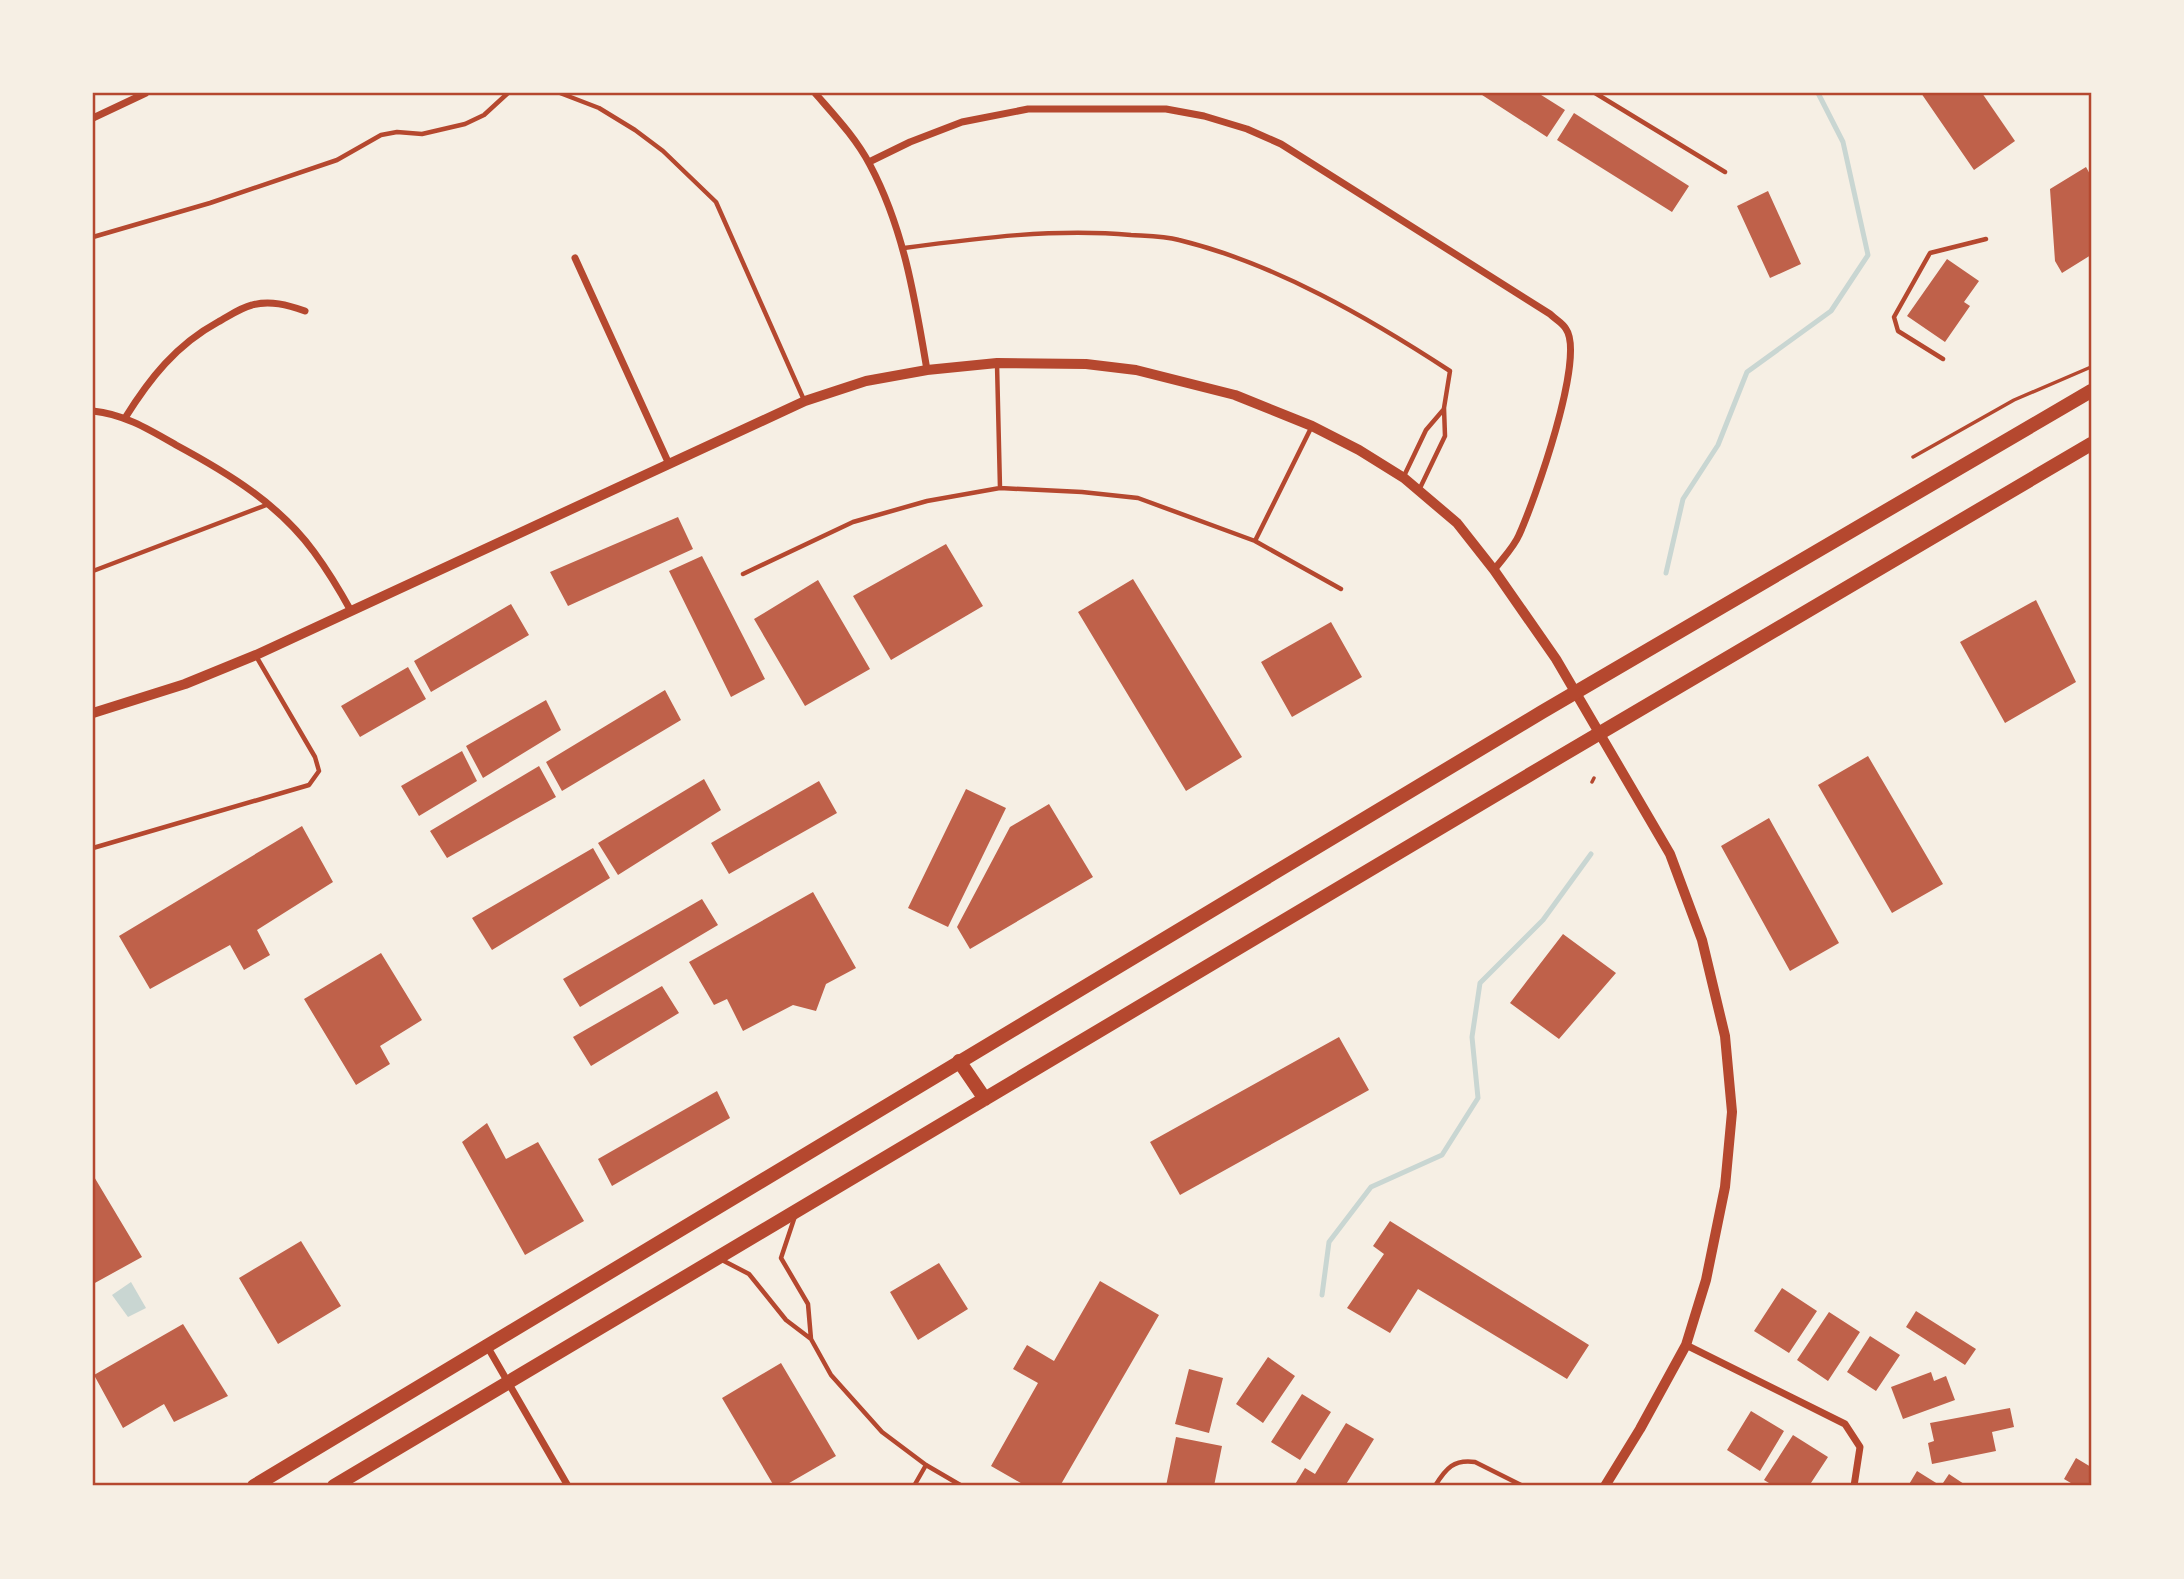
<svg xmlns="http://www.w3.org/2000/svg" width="2184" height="1579" font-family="'Fira Sans',sans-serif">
  <rect width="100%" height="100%" fill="#f6efe4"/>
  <path fill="#c9d6d2" d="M131 1282 146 1308 128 1317 112 1295Z"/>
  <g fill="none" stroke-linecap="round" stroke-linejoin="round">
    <path stroke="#c9d6d2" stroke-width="5" d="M1666 573 1683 499 1718 445 1747 372 1831 311 1868 255 1843 142 1818 93
      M1322 1295 1329 1242 1371 1187 1442 1155 1478 1098 1472 1037 1480 983 1543 920 1591 854"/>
  </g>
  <path fill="#bf614a" d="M1479 93H1538L1565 110 1547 137Z
    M1921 93H1982L2015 141 1974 170Z
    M1574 113 1689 186 1672 212 1557 140Z
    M2086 167 2091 176V255L2062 273 2055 261 2050 189Z
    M1768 191 1801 264 1770 278 1737 206Z
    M1947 259 1979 281 1964 302 1970 306 1945 342 1907 316Z
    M678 517 693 549 568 606 550 572Z
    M946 544 983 606 891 660 853 596Z
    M702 556 765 679 731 697 669 571Z
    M1133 579 1242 757 1186 791 1078 612Z
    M818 580 870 669 805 706 754 619Z
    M2036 600 2076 682 2005 723 1960 642Z
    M511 604 529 635 431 692 414 661Z
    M1331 622 1362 677 1292 717 1261 662Z
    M408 667 426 699 360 737 341 706Z
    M665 690 681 720 562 791 546 762Z
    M546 700 561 730 483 778 466 746Z
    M462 751 477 781 419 816 401 786Z
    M1868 756 1943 884 1892 913 1818 785Z
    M539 766 556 797 447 858 430 831Z
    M704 779 721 810 618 875 598 843Z
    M819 781 837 813 729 874 711 843Z
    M966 789 1006 808 948 927 908 908Z
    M1049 804 1093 877 970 949 957 927 1010 827Z
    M1769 818 1839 943 1790 971 1721 846Z
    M302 826 333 882 257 930 270 955 244 970 230 945 150 989 119 936Z
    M593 848 610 878 492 950 472 918Z
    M813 892 856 968 826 984 816 1011 793 1005 743 1031 727 999 714 1005 689 962Z
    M702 899 718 925 580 1007 563 979Z
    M1563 934 1616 973 1559 1039 1510 1003Z
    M381 953 422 1020 380 1046 390 1064 356 1085 304 999Z
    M662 986 679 1013 591 1066 573 1037Z
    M1339 1037 1369 1090 1180 1195 1150 1142Z
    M717 1091 730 1118 612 1186 598 1159Z
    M487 1123 506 1159 538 1142 584 1221 525 1255 462 1142Z
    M93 1175 142 1257 93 1284Z
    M1390 1221 1589 1345 1567 1379 1418 1289 1390 1333 1347 1308 1384 1254 1373 1246Z
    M301 1241 341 1306 278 1344 239 1278Z
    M939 1263 968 1309 918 1340 890 1292Z
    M1100 1281 1159 1315 1060 1486H1026L991 1466 1038 1383 1013 1369 1027 1345 1054 1361Z
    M1782 1288 1817 1311 1789 1353 1754 1331Z
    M1916 1311 1976 1349 1965 1365 1906 1327Z
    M1829 1312 1860 1332 1828 1381 1797 1360Z
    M183 1324 228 1396 174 1422 164 1404 123 1428 94 1375Z
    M1870 1336 1900 1355 1876 1391 1847 1372Z
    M1268 1357 1295 1376 1263 1423 1236 1404Z
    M781 1363 836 1456 784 1486H774L722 1398Z
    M1189 1369 1223 1378 1209 1433 1175 1424Z
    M1931 1372 1934 1381 1946 1376 1955 1400 1903 1419 1891 1387Z
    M1302 1394 1331 1412 1300 1460 1271 1442Z
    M2010 1408 2014 1427 1992 1432 1996 1451 1932 1464 1928 1443 1934 1441 1930 1423Z
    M1751 1411 1784 1431 1760 1471 1727 1450Z
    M1346 1423 1374 1439 1345 1486H1294L1305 1468 1315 1474Z
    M1793 1435 1828 1457 1809 1486H1774L1764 1480Z
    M1176 1437 1222 1446 1214 1486H1166Z
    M2076 1458 2091 1467V1486H2076L2064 1479Z
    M1917 1471 1941 1486H1908Z
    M1949 1474 1967 1486H1941Z"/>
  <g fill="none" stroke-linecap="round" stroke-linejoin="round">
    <path stroke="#b5482f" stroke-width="3.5" d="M1913 457 2014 400 2091 367
      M1592 782 1594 778"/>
    <path stroke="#b5482f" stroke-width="4.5" d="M560 93 599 108 635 130 663 151 716 202 804 400
      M1595 93 1725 172
      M93 237 210 203 337 160 381 135 397 132 422 134 465 124 484 115 508 93
      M904 248C979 238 1055 228 1131 235 1147 236 1164 236 1179 240 1274 263 1369 318 1450 371L1444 408 1445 436 1420 488
      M1943 359 1898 331 1894 317 1930 253 1986 239
      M997 364 1000 488
      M1404 476 1426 430 1444 409
      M1255 541 1312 426
      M93 571 269 504
      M743 574 853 522 927 501 1000 488 1082 492 1138 498 1255 541 1341 589
      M93 848 309 785 319 771 315 757 256 656
      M795 1216 781 1258 808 1304 811 1339 831 1375 882 1432 926 1465 962 1486
      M722 1260 749 1274 786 1320 811 1339
      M914 1486 926 1465
      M1435 1486C1446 1468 1454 1459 1475 1462L1523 1486"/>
    <path stroke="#b5482f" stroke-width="7" d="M815 93C834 115 856 138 870 165 904 229 915 299 927 370
      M93 118 146 93
      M869 162 910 142 962 122 1028 109H1166L1204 116 1247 129 1281 144 1550 314C1555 319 1563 323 1566 329 1586 357 1534 502 1519 535 1514 547 1502 559 1494 570
      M575 258 669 464
      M93 411C124 414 150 430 176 445 228 473 279 504 314 552 328 571 340 591 351 611
      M125 418C150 378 176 345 218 322 229 316 240 308 252 305 270 300 288 305 305 311
      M1686 1345 1845 1424 1860 1447 1854 1486
      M487 1346 568 1486"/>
    <path stroke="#b5482f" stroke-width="10" d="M93 713 185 684 256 655 805 401 866 381 927 370 997 363 1086 364 1136 370 1235 395 1312 426 1359 450 1404 478 1457 523 1494 570 1556 659 1670 854 1702 940 1725 1036 1732 1112 1725 1187 1706 1280 1686 1345 1640 1429 1605 1486"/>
    <path stroke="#b5482f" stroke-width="14" d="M959 1061 985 1099
      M254 1486 1542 712 2091 391
      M334 1486 1561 756 2091 444"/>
  </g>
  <rect width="2184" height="1579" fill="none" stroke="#f6efe4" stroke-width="189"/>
  <rect x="94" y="94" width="1996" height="1390" fill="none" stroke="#b5482f" stroke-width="2.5"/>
</svg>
